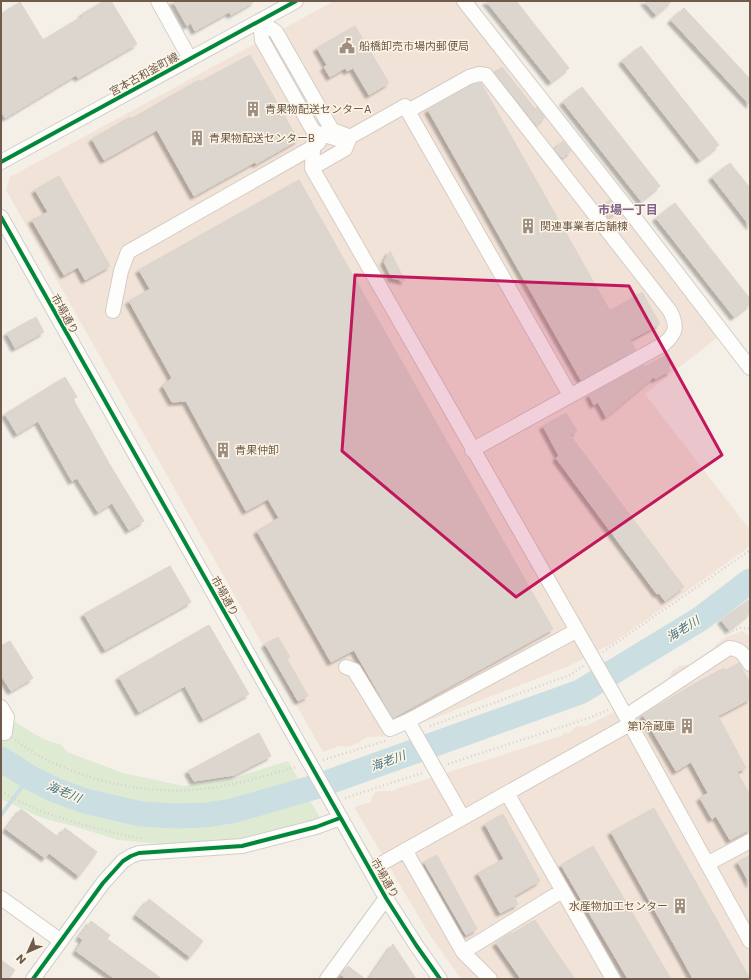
<svg xmlns="http://www.w3.org/2000/svg" width="751" height="980" font-family="Poppins,'Noto Sans JP',sans-serif">
  <defs>
    <filter id="shadow"><feDropShadow dx="-3.5" dy="3.5" stdDeviation="1" flood-color="#0004"/></filter>
  </defs>
  <rect width="100%" height="100%" fill="#f4f0e8"/>
  <path fill="#f2e3d8" d="M334 1H456L718 337 645 394 750 530V544L745 550 613 643 567 667 388 736 367 737 358 743 348 747 339 746 323 752 6 190 10 177Z
    M742 631 750 636V979H461L429 934 354 807 371 802 372 796 375 792 381 791H394L396 789 561 736 564 733H569L577 726H586L635 702 668 682 672 671 679 666 694 664 705 657 720 641 729 636Z"/>
  <path fill="#dfead3" d="M10 719 43 739 62 745 67 752 123 773 184 786 227 780 288 761 320 818 255 837 223 843 189 845 148 843 118 840 77 827 42 818 1 799V727Z"/>
  <g fill="none" stroke-linecap="round" stroke-linejoin="round">
    <path stroke="#cbdfe3" stroke-width="4" d="M1 815 29 777"/>
    <path stroke="#cbdfe3" stroke-width="25" d="M1 759 29 777 55 790 85 801 141 814 177 816 205 815 232 811 315 787 580 692 700 619 750 581"/>
  </g>
  <path fill="#ddd6ce" stroke="#dcd4cb" filter="url(#shadow)" d="M104 1H111L137 44 78 78 76 75 5 118 1 111V14L20 2 43 40 83 16 82 14Z
    M173 1H255L231 15 229 12 195 31 191 23 187 26Z
    M486 1H516L569 68 551 82Z
    M644 1H672L656 15Z
    M684 8 750 79V105L671 20Z
    M355 26 389 83 369 95 353 68 347 71 345 68 330 77 324 67 327 65 317 48Z
    M641 46 719 145 700 160 622 61Z
    M250 55 298 140 256 164 255 162 194 196 157 130 104 160 92 139 130 117 131 119 199 80 200 82Z
    M502 67 535 109 537 107 545 117 536 125 495 73Z
    M480 83H481L610 311 642 292 660 324 630 340 636 350 581 380 428 110 472 85Z
    M582 87 660 186 641 201 563 102Z
    M563 141 571 151 562 158 554 149Z
    M730 163 750 188V226L712 177Z
    M59 176 110 266 85 280 78 267 64 275 32 220 48 212 35 190Z
    M299 180 553 629 393 718 354 650 331 662 257 531 279 518 268 499 246 511 186 401 172 402 163 386 172 378 129 301 150 289 139 270Z
    M610 200 618 210 608 218 600 208Z
    M675 203 750 299V304L734 317 656 218Z
    M390 251 405 281 392 278 384 262Z
    M36 317 44 332 15 348 7 333Z
    M666 355 671 365 668 366 670 371 655 379 654 377 606 417 598 402 594 405 589 395 644 365 645 367Z
    M65 377 77 397 73 399 110 465 144 521 129 530 112 503 98 512 77 478 72 481 38 421 17 434 5 414Z
    M566 413 577 431 570 435 684 587 665 601 659 593 657 594 556 458 559 456 543 426Z
    M170 566 191 602 105 650 84 614Z
    M750 599V613L729 630 721 620Z
    M209 625 249 694 203 719 185 686 139 712 119 677Z
    M278 637 290 657 287 659 308 696 298 701 265 644Z
    M10 641 33 678 11 691 1 675V646Z
    M739 663 750 683V699L718 716 746 768 737 772 750 795V829L730 840 716 816 712 819 700 798 708 793 691 762 676 771 643 715 698 682 724 668 725 671Z
    M259 733 271 756 234 775 194 781 188 771Z
    M654 808 750 979H693L685 964 611 832Z
    M21 809 58 837 65 828 97 852 79 876 49 853 45 858 6 829Z
    M503 814 540 881 514 896 518 904 500 913 478 873 504 859 485 824Z
    M593 846 671 979H628L561 865Z
    M437 855 477 929 466 935 424 862Z
    M750 855V884L738 862Z
    M149 899 203 941 190 957 136 915Z
    M535 920 556 952 575 979H521L496 943 511 933 512 934Z
    M91 921 110 935 107 939 162 979H115L76 951 83 940 79 937Z
    M393 944 416 979H369L388 951Z
    M1 960 15 970 8 979H1Z
    M348 966 365 979H347L341 975Z"/>
  <g fill="none" stroke-linecap="round" stroke-linejoin="round">
    <defs>
      <path id="minor" d="M158 1 190 59
        M464 1 634 217 750 368
        M260 21 262 40 314 132 312 168 614 695 750 941
        M260 21 276 32 332 130 346 135
        M408 111 469 77 479 74 486 75 670 311C678 327 676 333 664 344L472 450
        M314 132 341 140 350 137 405 106 570 395
        M1 162 296 1
        M312 168 345 149 350 137
        M1 217 386 898 416 945 440 979
        M113 311 121 271 128 252 313 147 319 142
        M346 667 354 670 390 729 408 721 576 631
        M1 707 7 717 5 733
        M626 716 729 648C741 649 743 654 750 664
        M408 721 463 818
        M507 793 613 979
        M405 850 463 952 490 979
        M707 864 750 841
        M370 870 630 724
        M1 898 61 941
        M463 952 562 891
        M33 979 103 883 123 861 131 856 139 853 242 846 316 827 340 818
        M327 979 386 898"/>
    </defs>
    <use href="#minor" stroke="#d3cdc6" stroke-width="16"/>
    <path stroke="#d5d0ca" stroke-width="2.5" stroke-dasharray="1 3" stroke-linecap="butt" d="M725 634 740 628 750 629
      M603 652 750 550
      M430 726 570 675 583 666
      M15 740C24 746 33 753 43 758 91 782 148 795 202 789 234 786 266 775 297 767
      M323 760 385 741
      M448 764 589 718 608 710
      M1 791C31 810 66 820 99 829 114 832 127 837 142 838
      M345 798 422 773"/>
    <use href="#minor" stroke="#fdfdfc" stroke-width="14"/>
    <defs>
      <path id="cycleway" d="M1 162 296 1
        M1 217 386 898 416 945 440 979
        M33 979 103 883 123 861 131 856 139 853 242 846 316 827 340 818"/>
    </defs>
    <use href="#cycleway" stroke="#fdf6e7" stroke-width="6"/>
    <use href="#cycleway" stroke="#00873e" stroke-width="4"/>
  </g>
  <path fill="#c2185b" fill-opacity="0.2" stroke="#c2185b" stroke-width="3" stroke-linejoin="round" d="M355 275 629 286 722 455 516 597 342 451Z"/>
  <defs>
    <symbol id="civic-bare" viewBox="-9 -9 18 18"><path d="M-.6-6.5H3V-4.5H.6V-3L4-1V1h2V6H-6V1h2V-1L-.6-3ZM-1.2 2.5V6h2.4V2.5Z" fill="#9e8e82" stroke="#fdf6e7" stroke-width="2.5" paint-order="stroke"/></symbol>
    <symbol id="building-bare" viewBox="-9 -9 18 18"><path d="M-4-6H4V6H1V3H-1V6H-4ZM-2.5-4.3h1.7v1.8h-1.7ZM.8-4.3h1.7v1.8H.8ZM-2.5-1h1.7V.8h-1.7ZM.8-1h1.7V.8H.8Z" fill="#9e8e82" stroke="#fdf6e7" stroke-width="2.5" paint-order="stroke"/></symbol>
  </defs>
  <g fill-rule="evenodd">
    <use href="#civic-bare" x="336" y="35" width="22" height="22"/>
    <use href="#building-bare" x="242" y="98" width="22" height="22"/>
    <use href="#building-bare" x="186" y="127" width="22" height="22"/>
    <use href="#building-bare" x="517" y="215" width="22" height="22"/>
    <use href="#building-bare" x="212" y="439" width="22" height="22"/>
    <use href="#building-bare" x="676" y="715" width="22" height="22"/>
    <use href="#building-bare" x="669" y="895" width="22" height="22"/>
  </g>
  <g text-anchor="middle" stroke-width="3" stroke-linejoin="round" paint-order="stroke">
    <g font-size="11" fill="#6f5a4b" stroke="#fdf6e7" text-anchor="start">
      <text x="359" y="50">船橋卸売市場内郵便局</text>
      <text x="265" y="113">青果物配送センターA</text>
      <text x="209" y="142">青果物配送センターB</text>
      <text x="540" y="230">関連事業者店舗棟</text>
      <text x="235" y="454">青果仲卸</text>
      <text x="675" y="730" text-anchor="end">第1冷蔵庫</text>
      <text x="668" y="910" text-anchor="end">水産物加工センター</text>
    </g>
    <g font-size="11" fill="#6f5a4b" stroke="#fdf6e7">
      <text transform="translate(144 74) rotate(-29)" y="4">宮本古和釜町線</text>
      <text transform="translate(65 314) rotate(61)" y="4">市場通り</text>
      <text transform="translate(225 596) rotate(61)" y="4">市場通り</text>
      <text transform="translate(385 878) rotate(60)" y="4">市場通り</text>
    </g>
    <g font-size="12" font-weight="bold" fill="#81638c" stroke="#fdf6e7">
      <text x="628" y="214">市場一丁目</text>
    </g>
    <g font-size="12" font-style="italic" fill="#4a7887" stroke="#fdf6e7">
      <text transform="translate(683 629) rotate(-32)" y="4">海老川</text>
      <text transform="translate(388 761) rotate(-20)" y="4">海老川</text>
      <text transform="translate(64 792) rotate(23)" y="4">海老川</text>
    </g>
  </g>
  <rect width="751" height="980" fill="none" stroke="#6f5a4b" stroke-width="4"/>
  <g transform="translate(28 952) rotate(225)" stroke="#fdf6e7" stroke-width="3" paint-order="stroke">
  <path d="M0-3L7 15L0 10L-7 15Z" fill="#6f5a4b"/>
  <text y="-6" font-size="11" font-weight="bold" text-anchor="middle" fill="#6f5a4b">N</text>
  </g>
</svg>
